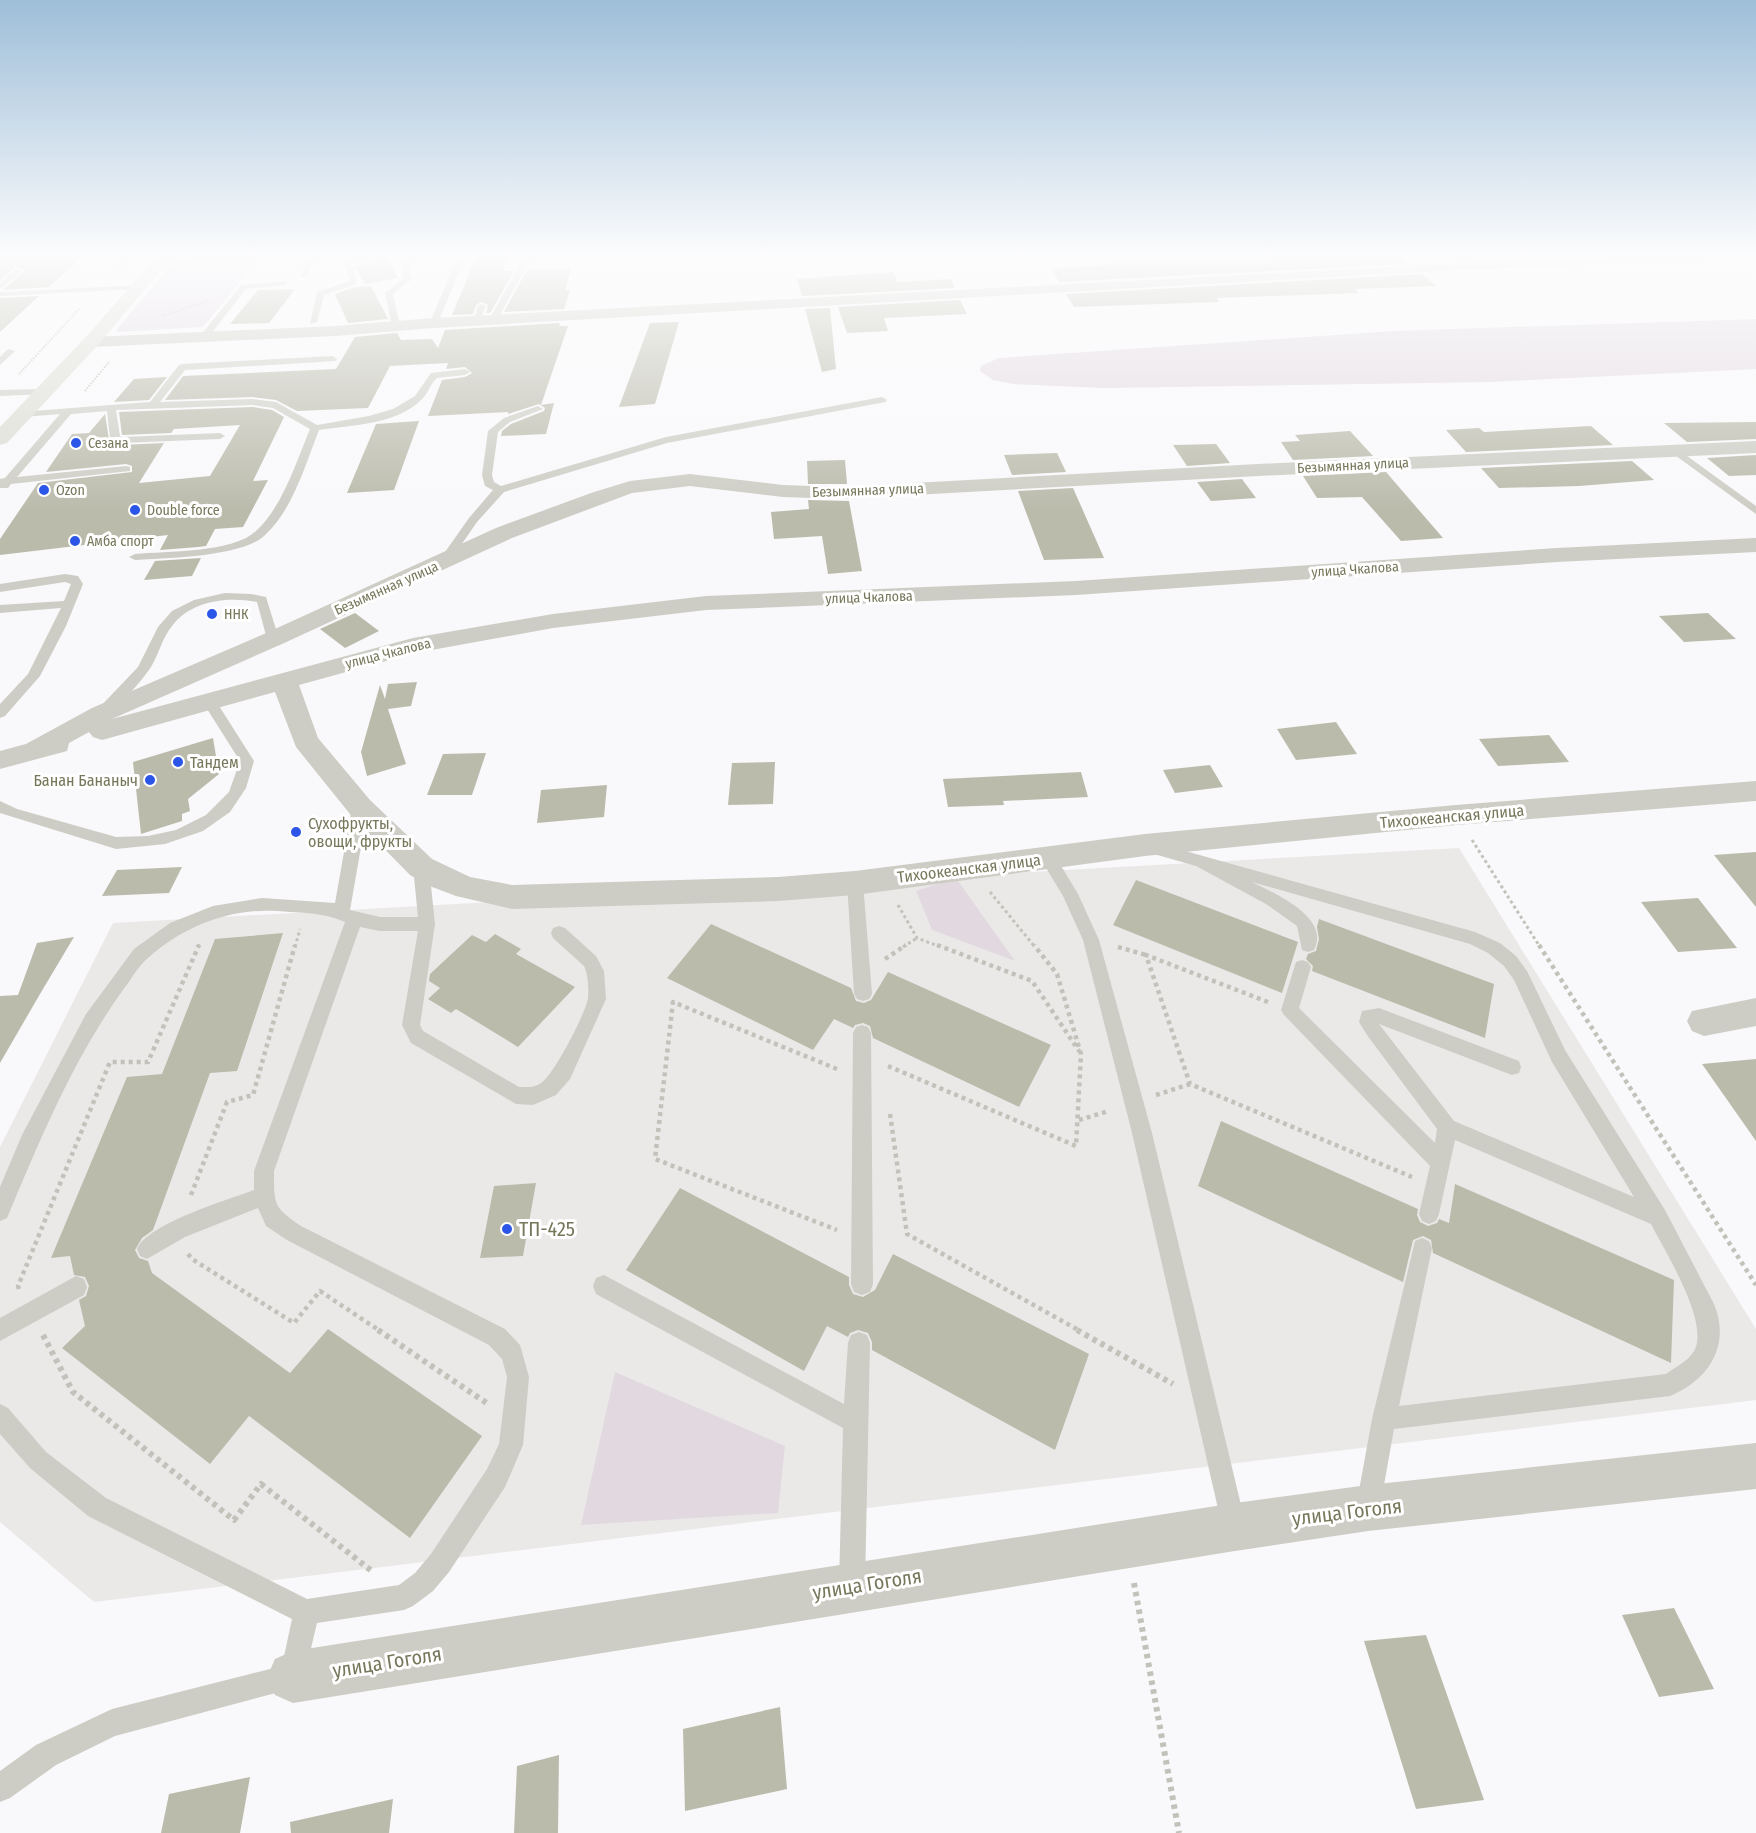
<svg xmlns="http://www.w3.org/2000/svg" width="1756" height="1833" font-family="'Fira Sans Condensed',sans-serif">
  <rect width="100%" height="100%" fill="#f9f8fa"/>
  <path fill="#eae9e8" d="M1459 848 1756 1329V1400L94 1602 0 1522V1147L113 923Z"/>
  <path fill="#e2d9e0" d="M180 255H258L233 291 203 327 118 332 116 330Z
    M1756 319V369L1489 382 1104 388 1013 384 993 380 980 371 981 366 999 358 1393 331Z
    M956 878 1015 961 932 930 916 891Z
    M615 1372 785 1446 778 1513 581 1525Z"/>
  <path fill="#bbbbac" d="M26 255H84L49 287 3 290 25 271 24 269 15 267 0 280V256Z
    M477 255H509L503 271H514L490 313H486L488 305 481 302 476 305 473 314 452 315Z
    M1275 255H1396L1408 264 1059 282 1051 269 1113 264 1111 261 1194 257 1197 261 1278 258Z
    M385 256 398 278 365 284 355 266 370 262 372 258Z
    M571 269 565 290H570L564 309 504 312 527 270Z
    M894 272 897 282 951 279 955 288 802 296 797 279Z
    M1422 274 1437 286 1355 289 1359 293 1217 298 1219 302 1074 307 1066 294Z
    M371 286 388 319 348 323 335 294 355 287Z
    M295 289 269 323 230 324 258 290Z
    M39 296 0 332V298Z
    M960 300 967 314 884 318 888 331 847 333 838 307Z
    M830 308 836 369 822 372 805 309Z
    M679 322 655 404 619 407 650 323Z
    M560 323 559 326H568L541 405 554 403 546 434 501 436 502 431 511 424 544 411 545 408 539 404 508 414V412L428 416 442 380 465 377 472 373 465 367 446 369 448 363 390 366 368 408 297 411 276 400 253 397 165 400 183 376 336 369 355 337 397 333 401 340 432 339 438 348 445 330Z
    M167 377 149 400 114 402 134 379Z
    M253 407 272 410 284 417 253 481 268 480 243 527 215 529 206 546 198 547 160 550 168 535 0 555V539L38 483 132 472V466L126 464 46 472 72 434 89 433 105 414 109 440 121 445 164 443 139 483 210 476 240 425 174 429 171 433 122 435 119 412Z
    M419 421 394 490 347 493 376 424Z
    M1756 422V439L1687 442 1664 423Z
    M1591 426 1613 445 1466 452 1446 430 1479 428 1484 432Z
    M1350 431 1373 456 1293 460 1281 442 1300 441 1295 435Z
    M1216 444 1230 463 1187 466 1173 445Z
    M1057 453 1066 472 1012 475 1004 455Z
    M1756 455V475L1729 476 1707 458Z
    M845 460 847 484H808L807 461Z
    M1632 461 1654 480 1579 486 1499 488 1481 468Z
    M1386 472 1443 538 1401 541 1362 497 1317 498 1303 476Z
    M1242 479 1256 498 1211 501 1197 482Z
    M1073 488 1104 558 1044 560 1018 491Z
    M808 500 849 501 862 571 828 574 822 536 774 539 771 512 809 509Z
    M201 558 192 576 144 580 155 561Z
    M355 613 379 631 345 648 320 629Z
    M1708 613 1736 639 1684 642 1659 616Z
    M417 682 411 706 388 709 406 764 367 776 361 752 380 685 385 699 388 684Z
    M1336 722 1357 754 1296 760 1277 729Z
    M1549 735 1569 762 1498 766 1479 739Z
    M213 738 219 774 188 799 190 811 182 814V821L141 834 133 762Z
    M486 753 472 795H427L443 754Z
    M775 762 773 804 728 805 732 763Z
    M1210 765 1223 787 1175 793 1163 770Z
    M1081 772 1088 797 1003 801 1004 805 948 807 943 779Z
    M607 785 604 817 537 823 541 790Z
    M1756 852V907L1714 855Z
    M182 867 169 893 102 896 117 870Z
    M1136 880 1298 942 1282 993 1113 925Z
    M1698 898 1737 948 1678 952 1641 902Z
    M1319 919 1494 984 1485 1038 1312 971 1313 966 1306 959 1308 954 1316 951 1319 939 1317 927Z
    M711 924 851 988 856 1001 864 1003 871 1000 888 972 1051 1045 1019 1107 873 1038 870 1026 863 1023 855 1025 853 1028 834 1019 813 1050 667 978Z
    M283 933 237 1071 210 1073 153 1230 142 1238 135 1250 139 1258 148 1261 152 1273 290 1373 328 1329 482 1436 410 1538 249 1416 210 1464 62 1348 85 1326 79 1300 86 1296 89 1286 85 1277 74 1275 70 1256 51 1258 127 1077 162 1074 215 939Z
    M495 934 521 949 516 954 575 987 518 1047 456 1009 451 1013 428 999 440 988 429 981 430 974 472 935 486 942Z
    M74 937 40 994 0 1063V996L18 995 37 943Z
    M1756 1059V1141L1702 1064Z
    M1221 1121 1418 1209 1417 1215 1420 1222 1428 1226 1437 1223 1439 1219 1449 1223 1455 1184 1674 1280 1671 1363 1433 1253 1431 1240 1423 1236 1413 1240 1403 1282 1198 1186Z
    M536 1183 523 1256 480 1258 494 1186Z
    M680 1188 849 1277V1285L853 1294 863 1297 875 1290 893 1254 1089 1354 1055 1450 872 1350V1342L868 1333 858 1330 850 1333 848 1337 827 1326 804 1371 626 1270Z
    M1674 1608 1714 1689 1659 1697 1622 1615Z
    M1426 1635 1484 1800 1416 1809 1364 1641Z
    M780 1707 787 1789 685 1811 683 1729Z
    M559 1755 558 1833H514L517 1766Z
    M250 1777 240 1833H161L169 1794Z
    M393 1799 389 1833H291L290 1822Z"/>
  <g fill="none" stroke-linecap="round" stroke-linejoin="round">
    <path stroke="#c2c2bb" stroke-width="2" stroke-dasharray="1.5 1.5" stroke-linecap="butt" d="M188 266 197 255
      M118 269 132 255
      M163 316 207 301
      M19 374 79 309
      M85 391 109 362"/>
    <path stroke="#c2c2bb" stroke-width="3" stroke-dasharray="3 3" stroke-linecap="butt" d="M1472 840 1540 947
      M990 892 1035 947
      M898 905 917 938 941 947
      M198 947 200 943
      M295 947 300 929
      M903 947 917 938"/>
    <path stroke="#c2c2bb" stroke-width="4.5" stroke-dasharray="4 4" stroke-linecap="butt" d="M937 945 1032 981 1079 1051
      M1539 945 1756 1285
      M1118 947 1146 955
      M885 959 906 945
      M1268 1002 1146 955 1190 1084 1412 1177
      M888 1066 1076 1146 1081 1054 1057 974 1034 945
      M837 1069 673 1002 655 1159 837 1230
      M1156 1095 1190 1084
      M890 1114 907 1234 1080 1331
      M1079 1120 1109 1111
      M191 1195 227 1102 253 1095 295 945
      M188 1254 192 1259 294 1323 320 1291 380 1331
      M19 1289 18 1286 110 1062H148L199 945"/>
    <path stroke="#c2c2bb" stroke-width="6" stroke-dasharray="4.5 4.5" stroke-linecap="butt" d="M378 1330 488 1404
      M1077 1330 1173 1384
      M43 1335 73 1392 234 1520 261 1484 373 1572
      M1134 1583 1179 1833"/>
    <path fill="#cdcdc5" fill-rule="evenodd" d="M309 255H317L306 277H300Z
      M363 255H371L369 260 352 264 357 284 324 295 317 322 310 324 317 292 350 281 344 263Z
      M411 255H420L408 262 412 279 393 294 400 326 396 329 392 326 385 293 404 278 400 261Z
      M458 255H466L438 323 431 325 430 323Z
      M525 255H533L497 320 490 322 489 320Z
      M16 269 23 271 0 289V283Z
      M283 281 287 283 286 285 246 289 207 339H201V335L241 285Z
      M142 285 143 287 139 289 0 296V292Z
      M482 304 486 306 480 321 473 323 478 306Z
      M8 349 15 351 0 365V357Z
      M333 356 337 359 336 361 185 370 160 402 253 399 276 402 317 425 369 416 393 409 415 396 431 373 465 369 470 372 465 375 437 378C430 384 428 394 421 400 396 425 351 425 319 430 305 465 293 510 264 536 241 557 166 558 135 560L129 557 135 554C166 551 233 553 256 531 282 508 297 460 310 429L273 408 253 405 116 410 120 436 122 437 220 433 225 436 220 439 121 443 110 438 107 411 71 414 17 477 126 466 130 467V471L11 484 8 488H0V479L5 478 60 414 23 417 18 414 20 412 150 402 179 365 182 364Z
      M44 389 49 392 47 394 0 396V390Z
      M882 397 887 400 885 402 667 443 504 492 477 522 448 564 444 566 438 562 469 518 493 490 485 486 482 475 488 431 504 418 538 406 543 409 510 422 498 432 492 475 494 482 501 486 666 437Z
      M1676 448 1756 506V514L1672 453 1671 451Z
      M65 574 78 576 83 584 66 626 40 676 5 716 0 718V704L28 674 61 608 0 613V605L64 601 71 584 65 582 0 592V584Z
      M225 593 251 594 266 597 279 639 278 642 273 643 267 639 257 602C228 596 190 601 172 626 162 638 159 654 151 667 139 685 123 700 108 715H98L96 712 98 709 138 667 158 627 172 611 194 600Z
      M209 697 214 698 254 761 246 788 230 812 203 831 165 844 116 849 0 813V801L17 809 116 837 148 836 176 830 206 815 229 792 240 761 202 701Z
      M360 802 365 803 368 807 350 910 380 917H418L413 867 415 863H427L429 867 435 924 420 1025 423 1031 519 1087C527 1087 534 1088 541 1083 553 1076 586 1013 588 998 589 989 588 974 584 966L553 938 551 933 553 928 559 926 565 928 596 956 604 971 606 999 570 1079 556 1095 533 1105 516 1104 411 1043 402 1025 418 931H380L360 927 274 1171C274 1204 273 1207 301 1226L505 1329 520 1345 529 1377 523 1445 505 1487 449 1572 433 1591 413 1606 404 1610 317 1623 302 1686 115 1736 56 1765 10 1798 0 1802V1771L36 1745 112 1709 282 1666 292 1619 88 1516 30 1468 0 1434V1404L8 1408 46 1452 106 1498 307 1599 399 1585 415 1573 431 1554 487 1469 499 1444 507 1377 502 1359 489 1345 287 1240 266 1226 258 1208 185 1237 147 1259 140 1256 137 1249C147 1224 227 1200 254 1190V1171L345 922C322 912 302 913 278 911 230 908 184 926 148 958 138 966 131 980 123 990 73 1059 40 1140 7 1218L0 1221V1187L22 1135 86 1014 134 949 170 923 213 906 262 898 335 903 352 807 355 803Z
      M1153 842 1475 932 1500 943 1516 956 1527 971 1565 1050 1665 1210 1714 1304C1731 1345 1709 1380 1670 1396L1394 1429 1380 1507 1377 1516 1368 1519 1359 1516 1356 1507 1372 1419 1415 1241 1422 1238 1429 1241 1432 1248 1399 1406 1666 1374C1674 1368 1686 1362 1692 1354 1714 1328 1664 1250 1651 1224L1455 1140 1439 1214 1436 1221 1429 1224 1422 1221 1419 1214 1430 1166 1284 1015 1281 1010 1296 962 1302 960 1308 962 1311 967 1299 1008 1435 1143 1437 1129 1367 1035 1359 1022 1362 1011 1379 1008 1519 1061 1521 1067 1519 1073 1512 1075 1379 1024 1454 1121 1634 1197 1552 1062 1514 980 1504 966 1488 953 1470 944 1252 882C1275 894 1331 917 1314 950L1308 952 1302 950 1297 926 1266 904 1196 866 1147 852 1145 848 1147 844Z
      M1048 852 1054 854 1078 894 1099 940 1152 1133 1246 1526 1243 1535 1234 1538 1225 1535 1222 1526 1132 1133 1083 940 1063 896 1040 858 1042 854Z
      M855 877 861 879 863 883 872 994 869 999 863 1001 857 999 854 994 847 883 849 879Z
      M862 1025 868 1027 871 1033 873 1284 870 1292 862 1295 854 1292 851 1284 853 1033 856 1027Z
      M604 1275 844 1404 848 1343 851 1335 859 1332 867 1335 870 1343 865 1586 861 1595 852 1599 843 1595 839 1586 843 1428 596 1294 593 1286 596 1278Z
      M76 1276 84 1279 87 1287 84 1295 0 1341V1318Z"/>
    <path fill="#cdcdc5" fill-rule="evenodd" d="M1616 255H1714L1707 259 1401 273 434 328 335 336 91 347 83 342 91 337 335 326 434 318Z
      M1756 441V453L1258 476 841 499 783 497 690 486 632 493 512 538 282 644 112 719 413 638 553 614 706 596 1076 581 1557 548 1756 538V552L1557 562 1076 595 706 610 553 628 415 653 299 685 318 738 370 800 432 859 470 877 512 885 778 877 855 871 1145 834 1456 805 1756 781V801L1456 825 1145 856 855 895 778 901 512 909 456 896 427 885 410 875 350 814 296 747 275 692 102 740 93 737 89 732 69 743 67 751 0 769V751L26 744 92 708 264 634 496 528 591 493 630 481 690 474 783 485 841 487 1258 464Z
      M1756 998V1026L1704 1036 1692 1031 1687 1021 1692 1011Z
      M1756 1443V1489L1368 1531 1235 1551 293 1703 275 1695 267 1677 275 1659 293 1651 1235 1503 1368 1485Z"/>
    <path fill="#dcdcd4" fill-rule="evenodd" d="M158 255H174L97 346 7 443 0 445V427L85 338Z"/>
  </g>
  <linearGradient id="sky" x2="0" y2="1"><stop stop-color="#9ebed8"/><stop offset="0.5" stop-color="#fcfcfd"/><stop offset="1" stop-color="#fcfcfd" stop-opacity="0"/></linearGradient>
  <rect width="1756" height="511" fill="url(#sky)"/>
  <g fill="#2b56e7" stroke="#fff" stroke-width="2">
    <circle cx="76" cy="443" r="6"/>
    <circle cx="44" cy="490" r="6"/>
    <circle cx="135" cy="510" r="6"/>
    <circle cx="75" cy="541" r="6"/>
    <circle cx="212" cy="614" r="6"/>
    <circle cx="178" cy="762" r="6"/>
    <circle cx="150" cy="780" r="6"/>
    <circle cx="296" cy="832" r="6"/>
    <circle cx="507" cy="1229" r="6"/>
  </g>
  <g text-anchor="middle" stroke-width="6" stroke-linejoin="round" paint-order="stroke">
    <g font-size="14" fill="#77775b" stroke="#fff" text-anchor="start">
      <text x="88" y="448">Сезана</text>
      <text x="56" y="495">Ozon</text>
      <text x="147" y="515">Double force</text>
      <text x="87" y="546">Амба спорт</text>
      <text x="224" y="619">ННК</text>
    </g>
    <g font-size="14" fill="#77775b" stroke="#fff">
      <text transform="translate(1353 465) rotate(-3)" y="5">Безымянная улица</text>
      <text transform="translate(868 490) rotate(-2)" y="5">Безымянная улица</text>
      <text transform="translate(1355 569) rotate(-4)" y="5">улица Чкалова</text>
      <text transform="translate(386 588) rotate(-24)" y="5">Безымянная улица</text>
      <text transform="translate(869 597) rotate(-2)" y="5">улица Чкалова</text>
      <text transform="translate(388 653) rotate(-14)" y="5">улица Чкалова</text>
    </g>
    <g font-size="16" fill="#77775b" stroke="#fff" text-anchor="start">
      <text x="190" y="768">Тандем</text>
      <text x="138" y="786" text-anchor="end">Банан Бананыч</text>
      <text x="308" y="829">Сухофрукты,<tspan x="308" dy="18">овощи, фрукты</tspan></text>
    </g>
    <g font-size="16" fill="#77775b" stroke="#fff">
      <text transform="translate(1452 816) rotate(-5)" y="6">Тихоокеанская улица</text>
      <text transform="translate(969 868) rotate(-7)" y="6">Тихоокеанская улица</text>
    </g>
    <g font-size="20" fill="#77775b" stroke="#fff" text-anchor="start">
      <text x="519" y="1236">ТП-425</text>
    </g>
    <g font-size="20" fill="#77775b" stroke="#fff">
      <text transform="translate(1347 1512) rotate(-7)" y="7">улица Гоголя</text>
      <text transform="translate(867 1584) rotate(-9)" y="7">улица Гоголя</text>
      <text transform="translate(387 1662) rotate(-9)" y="7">улица Гоголя</text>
    </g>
  </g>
</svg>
